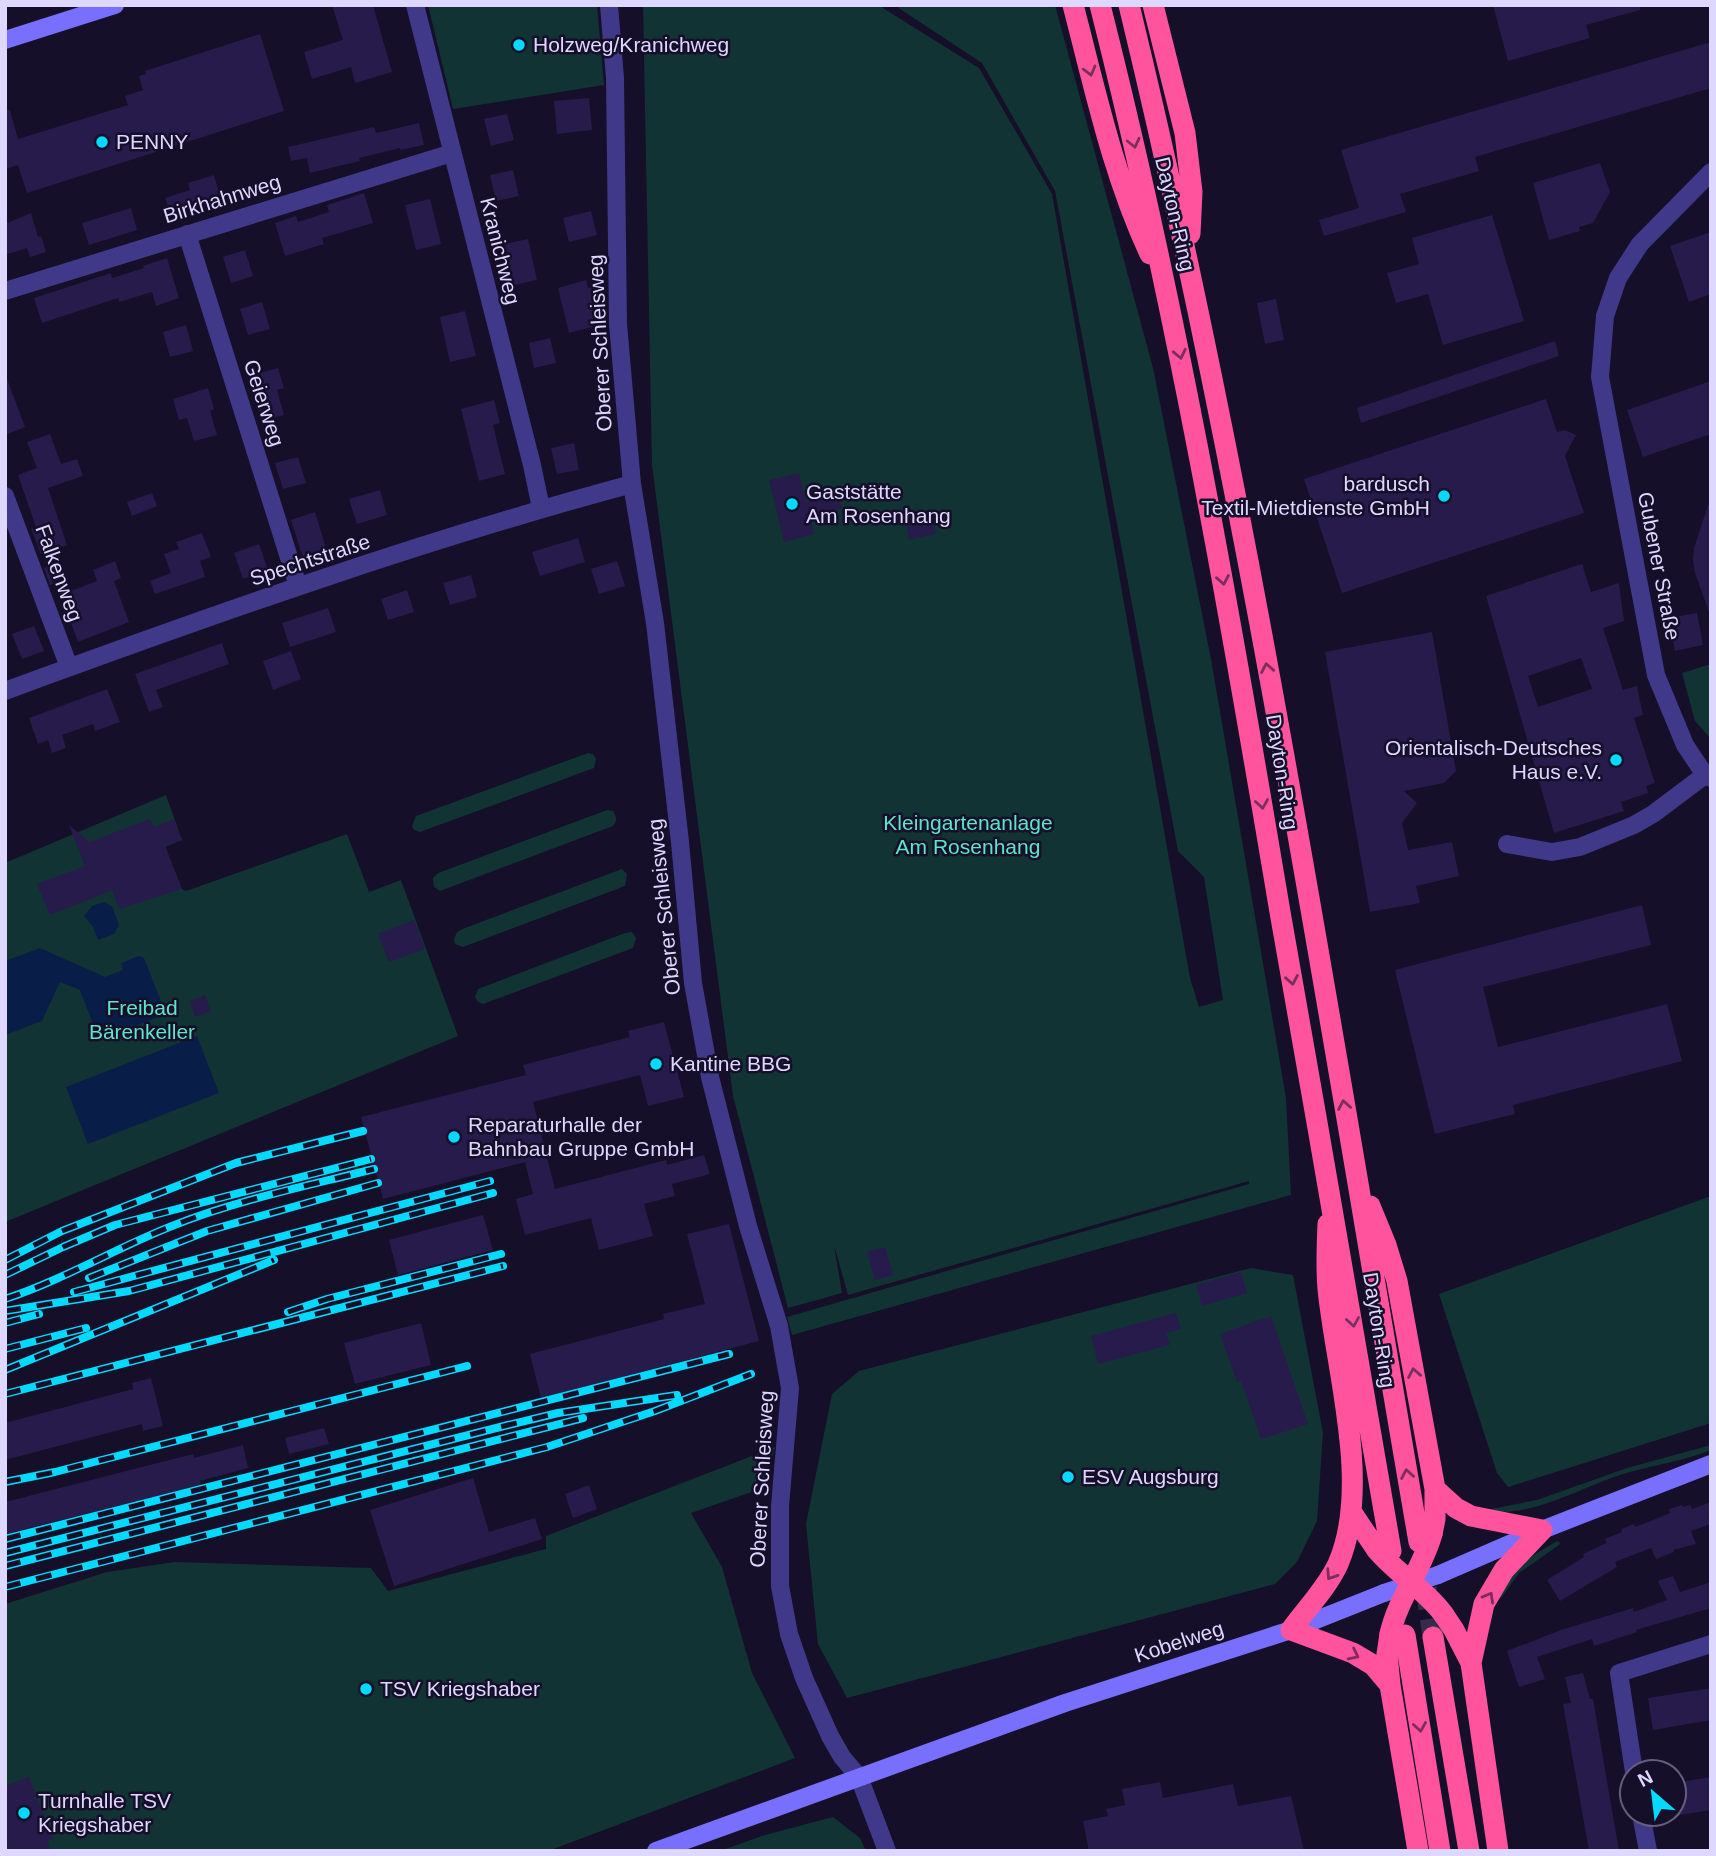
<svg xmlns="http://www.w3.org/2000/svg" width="1716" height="1856" font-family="Helvetica,sans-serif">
  <rect width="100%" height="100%" fill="#150f29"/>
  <path fill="#123334" d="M428 5H597L604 85 453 109Z
    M643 5H878L979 68 1052 194 1190 978 1199 1007 1223 1000 1204 877 1178 851 1055 191 982 63 894 5H1055L1153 368 1211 659 1286 1098 1291 1195 792 1335 787 1317 1249 1184V1181L848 1295 834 1245 842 1293 788 1308 733 1096 652 465Z
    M1711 664V739L1695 721 1682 673Z
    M588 753 593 754 596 759 594 768 420 832 414 830 412 826 416 816Z
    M166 795 182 840 165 847 182 889 186 891 347 834 369 892 401 880 458 1036 5 1222V863Z
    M607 810 613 811C617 818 617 821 613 826L440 891 434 887 433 878 438 873Z
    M622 869 627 874 625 886 463 947 455 944 454 939 457 932 465 928Z
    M632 932 636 938 633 948 483 1004 478 1002 475 997 478 989 625 933Z
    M1711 1196V1423L1508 1487 1497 1473 1439 1294Z
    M1251 1268 1293 1275 1323 1433 1317 1521 1297 1562 1275 1584 847 1698 818 1644 806 1524 832 1394 859 1371Z
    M1711 1445V1450C1684 1461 1654 1465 1626 1473 1586 1485 1528 1520 1486 1510L1537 1500 1627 1468Z
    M775 1447 763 1488 691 1513 722 1567 752 1673 795 1758 548 1851H5V1604L107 1572 175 1562 371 1568 388 1591 546 1549V1536Z
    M1557 1541 1560 1543 1559 1545 1519 1573 1502 1597 1496 1600C1506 1572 1532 1555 1557 1541Z
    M833 1817 860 1838 866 1851H720L765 1835Z"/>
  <path fill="#091d49" d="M104 902 112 906 119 925 114 934 98 940 93 927 84 916 92 906Z
    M40 948 105 977 123 970 121 963 139 956 144 958 166 1014 99 1040 80 990 60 982 42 1021 5 1035V961Z
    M197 1036 219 1093 88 1144 66 1087Z"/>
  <path fill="#271b4b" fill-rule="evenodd" d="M332 5H373L392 72 355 83 351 67 312 79 304 52 343 40Z
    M1493 5H1640V10L1586 25 1590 38 1508 61Z
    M260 34 284 111 27 193 18 165 5 169V110H10L18 139 128 105 125 96 143 90 139 76 146 74 145 71Z
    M1711 42V88L1475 157 1479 171 1400 194 1406 212 1324 236 1319 220 1359 208 1341 150Z
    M589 98 592 130 557 134 554 101Z
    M507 114 514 140 491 146 484 119Z
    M419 123 424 145 400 150V148L359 158 360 161 310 173 307 158 291 161 288 147 374 127 376 133Z
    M1600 163 1610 192 1593 223 1579 227 1580 231 1549 240 1533 183Z
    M513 170 519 196 496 201 490 175Z
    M214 175 222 204 196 211 194 204 170 212 165 198 190 190 188 183Z
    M364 193 373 223 322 238 324 244 285 256 275 223 296 216 298 222 329 212 327 205Z
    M430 199 441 244 416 250 405 205Z
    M131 208 137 230 89 245 82 223Z
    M591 211 597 235 569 242 563 218Z
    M31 213 38 237 41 236 46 252 30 257 27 248 5 255V224Z
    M1492 215 1524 321 1443 345 1428 294 1396 303 1387 273 1419 264 1412 238Z
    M1711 232V294L1689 302 1670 246Z
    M528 239 537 280 514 285 505 244Z
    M245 250 253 276 231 283 223 257Z
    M167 258 179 298 156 306 152 292 119 302 118 298 42 323 34 298 111 273 112 278 144 268 143 266Z
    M586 280 588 288 591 287 600 325 569 333 558 288Z
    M1276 299 1284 340 1265 344 1257 303Z
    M262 302 270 329 248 335 240 309Z
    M465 311 476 356 450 362 440 317Z
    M186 325 193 351 170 357 163 332Z
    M550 338 556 363 534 368 529 343Z
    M1555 341 1559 356 1361 423 1357 408Z
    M278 368 284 388 277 390 284 415 262 421 249 376Z
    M7 379 25 427 5 435V380Z
    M1711 381V434L1643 457 1627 410Z
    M208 388 214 409 210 411 217 435 194 441 187 418 179 420 173 399Z
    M1546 399 1557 432 1565 430 1576 435 1565 456 1584 513 1342 593 1304 479Z
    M494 400 500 423 493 425 505 474 479 481 461 409Z
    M50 434 61 464 77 459 83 476 48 488 67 545 41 554 31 529 36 527 18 475 37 468 27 442Z
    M574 443 579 470 557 474 551 448Z
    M298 457 306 483 283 489 275 463Z
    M799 473 806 502 838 493 842 509 810 517 814 534 784 542 769 480Z
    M380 490 387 515 357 524 349 499Z
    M152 493 157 506 132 516 127 502Z
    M1708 505 1711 506 1709 612 1695 573 1693 560 1694 548Z
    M315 512 327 551 303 558 291 520Z
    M932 517 936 534 909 540 906 522Z
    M202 533 211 557 200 561 205 577 155 594 150 581 171 573 164 554 179 549 176 542Z
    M578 538 585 562 540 576 532 552Z
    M259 544 268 570 243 579 234 553Z
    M115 561 121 578 114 581 129 622 78 642 61 595 97 581 93 570Z
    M617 561 625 586 599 594 591 569Z
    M56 564 63 580 50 585 44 568Z
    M1582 564 1591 592 1619 583 1624 621 1603 628 1623 690 1637 686 1643 715 1634 718 1655 783 1646 786 1648 793 1621 802 1624 811 1554 833 1486 596ZM1581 658 1592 689 1538 707 1528 676Z
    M471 575 477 597 450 605 443 583Z
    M407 590 414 612 388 620 381 599Z
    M328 608 336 632 290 647 282 623Z
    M1697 613 1703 645 1675 651 1669 618Z
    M34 626 44 651 22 659 12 634Z
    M1432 632 1456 771 1444 783 1404 791 1417 803 1402 823 1408 850 1452 842 1459 876 1416 886 1420 903 1370 912 1325 652Z
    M222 643 229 664 156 690 163 707 149 712 135 674Z
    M291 651 301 679 273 690 263 661Z
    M107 689 120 722 95 731 93 724 62 735 66 748 52 753 48 740 38 744 29 718Z
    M150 819 154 827 174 819 182 840 165 846 182 889 119 909 112 890 50 915 37 884 85 866 69 825 90 842Z
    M1642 905 1651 945 1483 987 1498 1047 1667 1004 1682 1061 1513 1105 1515 1114 1435 1134 1395 970Z
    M414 920 425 949 389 962 378 934Z
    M205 995 211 1011 195 1017 190 1001Z
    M664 1022 684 1097 648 1106 640 1075 533 1102 555 1189 666 1160 667 1165 704 1155 710 1174 672 1184 675 1196 644 1204 653 1236 599 1250 591 1218 525 1235 516 1199 533 1194 525 1162 383 1199 361 1117 526 1075 523 1065 630 1037 628 1031Z
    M483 1215 493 1250 398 1275 389 1240Z
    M729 1224 759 1341 541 1398 530 1354 664 1319 663 1314 705 1304 687 1234Z
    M885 1247 893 1275 875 1280 867 1252Z
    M1241 1272 1247 1293 1202 1306 1196 1285Z
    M1176 1313 1181 1329 1166 1333 1170 1345 1098 1364 1091 1336Z
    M1271 1316 1308 1424 1261 1439 1241 1381 1237 1382 1220 1334Z
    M421 1323 431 1365 355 1384 344 1343Z
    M151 1378 163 1426 143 1431 142 1424 5 1460V1423L133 1389 132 1383Z
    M324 1428 329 1444 289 1454 285 1438Z
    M243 1445 248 1468 200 1481 201 1485 5 1534V1502L193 1454 194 1458Z
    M473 1478 489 1532 535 1518 542 1539 394 1586 370 1510Z
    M589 1485 597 1509 573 1518 565 1494Z
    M1711 1502V1524L1691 1531 1696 1544 1673 1550 1674 1552 1656 1559 1651 1548 1615 1562 1617 1567 1560 1601 1547 1580 1584 1557 1583 1554 1606 1543 1605 1539 1622 1532 1621 1529 1634 1524 1635 1527 1663 1516 1670 1513 1669 1509 1682 1505 1683 1507 1690 1505 1692 1509Z
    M1673 1576 1680 1592 1711 1582V1608L1636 1630 1637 1632 1594 1646 1592 1639 1537 1657 1545 1679 1519 1687 1507 1651 1561 1630 1633 1608 1634 1612 1667 1600 1658 1581Z
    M1583 1673 1590 1699H1593L1619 1851H1589L1563 1704 1571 1703 1565 1677Z
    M1711 1688V1720L1653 1730 1648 1698Z
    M29 1777 53 1839 47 1841 51 1851H5V1786Z
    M1711 1777V1810L1674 1816V1783Z
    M1160 1782 1163 1798 1233 1784 1238 1806 1291 1796 1304 1851H1089L1083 1821 1108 1816 1106 1809 1125 1805 1122 1789Z"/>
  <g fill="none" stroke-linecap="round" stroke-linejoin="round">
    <path stroke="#332d49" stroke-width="21" stroke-dasharray="21 10" stroke-linecap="butt" d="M1426 1588 1433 1637"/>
    <path stroke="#40398a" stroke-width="18" d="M415 5 532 465 541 508
      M609 5 615 78 618 324 632 484 655 623 680 842 693 983 710 1077 748 1226 779 1326 790 1388 780 1506V1586L789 1634 804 1678 830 1736 842 1757 859 1777 887 1851
      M1711 172 1640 244 1618 278 1605 316 1600 377 1656 675 1685 745 1705 775 1711 778
      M187 234 298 586
      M5 291 452 153
      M5 496 69 667
      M5 691C212 615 420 541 632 484
      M1507 844 1552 852 1580 847 1634 825 1653 814 1705 775
      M1634 1772 1619 1673 1711 1644
      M1641 1814 1648 1851"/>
    <path stroke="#796fff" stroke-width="18" d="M5 40 115 5
      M1438 1575 1542 1530 1711 1464
      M656 1851 1065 1703 1291 1630 1384 1593"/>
    <path stroke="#ff539d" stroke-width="21" d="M1073 5C1095 89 1113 175 1150 254
      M1100 5C1176 305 1229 608 1280 912 1317 1125 1356 1338 1391 1551
      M1129 5C1252 512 1330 1028 1419 1542
      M1153 5 1185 133 1192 192 1190 234
      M1370 1206 1386 1245 1397 1281 1435 1489V1519L1432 1534
      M1328 1224C1327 1246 1326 1267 1328 1289 1336 1371 1372 1486 1338 1564 1327 1588 1306 1609 1291 1630L1353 1653 1373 1665 1390 1685 1418 1851
      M1435 1489 1456 1508 1471 1516 1542 1530
      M1352 1513 1377 1550
      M1444 1615 1454 1630 1471 1663 1498 1851
      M1390 1634 1387 1654 1390 1685
      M1405 1635 1440 1851
      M1433 1637 1469 1851
      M1471 1663 1484 1604 1504 1570 1542 1530"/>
    <defs>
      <path id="rail" d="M5 1260 62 1231 236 1163 363 1131
        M5 1275 63 1247 115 1225 371 1159
        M89 1278 207 1231 378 1183
        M74 1292 490 1181
        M5 1299C63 1280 116 1248 172 1226 237 1200 307 1186 374 1169
        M5 1311 129 1291 493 1193
        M288 1312 327 1299 501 1254
        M5 1323 39 1314
        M5 1349 86 1328
        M5 1370 274 1260
        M5 1394 503 1266
        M5 1482 55 1472 467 1366
        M5 1539 729 1354
        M5 1553 508 1425 558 1413 677 1395
        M5 1566 583 1418
        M5 1587 547 1447 655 1411 751 1374"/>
    </defs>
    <use href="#rail" stroke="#04daff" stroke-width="8"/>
    <use href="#rail" stroke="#150f29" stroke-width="5" stroke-dasharray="16" stroke-linecap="butt"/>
    <path stroke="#796fff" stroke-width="18" d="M1384 1593 1438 1575"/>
    <path stroke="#ff539d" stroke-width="21" d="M1377 1550C1397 1574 1426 1590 1444 1615
      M1390 1634C1398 1598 1422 1570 1432 1534"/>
  </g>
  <defs><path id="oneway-chevron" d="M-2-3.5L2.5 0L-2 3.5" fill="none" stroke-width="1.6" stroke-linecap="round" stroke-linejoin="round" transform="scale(1.75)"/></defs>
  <g stroke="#7e2e5d">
    <use href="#oneway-chevron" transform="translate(1090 71) rotate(75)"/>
    <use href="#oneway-chevron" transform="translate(1134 143) rotate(77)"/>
    <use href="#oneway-chevron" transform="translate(1180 354) rotate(78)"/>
    <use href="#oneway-chevron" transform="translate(1223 580) rotate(80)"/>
    <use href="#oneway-chevron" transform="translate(1267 668) rotate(-100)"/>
    <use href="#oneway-chevron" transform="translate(1262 804) rotate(81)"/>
    <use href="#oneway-chevron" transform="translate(1292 980) rotate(80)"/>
    <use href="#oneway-chevron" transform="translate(1344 1105) rotate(-100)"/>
    <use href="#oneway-chevron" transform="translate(1353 1322) rotate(81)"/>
    <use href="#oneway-chevron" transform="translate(1414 1373) rotate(-100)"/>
    <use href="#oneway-chevron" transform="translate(1407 1474) rotate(-100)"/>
    <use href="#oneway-chevron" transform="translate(1331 1575) rotate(123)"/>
    <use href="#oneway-chevron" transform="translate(1489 1597) rotate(-61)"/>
    <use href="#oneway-chevron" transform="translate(1354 1655) rotate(26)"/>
    <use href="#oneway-chevron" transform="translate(1420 1727) rotate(81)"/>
  </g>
  <g fill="#04daff" stroke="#150f29" stroke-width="2.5">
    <circle cx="519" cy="45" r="7"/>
    <circle cx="102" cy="142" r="7"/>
    <circle cx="1444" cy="496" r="7"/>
    <circle cx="792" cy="504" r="7"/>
    <circle cx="1616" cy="760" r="7"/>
    <circle cx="656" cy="1064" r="7"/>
    <circle cx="454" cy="1137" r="7"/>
    <circle cx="1068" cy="1477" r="7"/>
    <circle cx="366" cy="1689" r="7"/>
    <circle cx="24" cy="1813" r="7"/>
  </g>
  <g text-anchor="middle" stroke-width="5" stroke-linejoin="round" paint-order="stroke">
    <g font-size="21" fill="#ded8ff" stroke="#150f29" text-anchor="start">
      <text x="533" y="52">Holzweg/Kranichweg</text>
      <text x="116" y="149">PENNY</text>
      <text x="1430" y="491" text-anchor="end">bardusch<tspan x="1430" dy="24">Textil-Mietdienste GmbH</tspan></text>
      <text x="806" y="499">Gaststätte<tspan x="806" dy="24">Am Rosenhang</tspan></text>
      <text x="1602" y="755" text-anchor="end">Orientalisch-Deutsches<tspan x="1602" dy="24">Haus e.V.</tspan></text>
      <text x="670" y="1071">Kantine BBG</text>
      <text x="468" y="1132">Reparaturhalle der<tspan x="468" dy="24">Bahnbau Gruppe GmbH</tspan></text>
      <text x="1082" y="1484">ESV Augsburg</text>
      <text x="380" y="1696">TSV Kriegshaber</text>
      <text x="38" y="1808">Turnhalle TSV<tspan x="38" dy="24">Kriegshaber</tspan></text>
    </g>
    <g font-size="21" fill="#ded8ff" stroke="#150f29">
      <text transform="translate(222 199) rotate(-17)" y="7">Birkhahnweg</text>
      <text transform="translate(1175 214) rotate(77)" y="7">Dayton-Ring</text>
      <text transform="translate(500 251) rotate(76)" y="7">Kranichweg</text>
      <text transform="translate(600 343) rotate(-93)" y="7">Oberer Schleisweg</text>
      <text transform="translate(264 403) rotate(72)" y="7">Geierweg</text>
      <text transform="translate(310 560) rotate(-18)" y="7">Spechtstraße</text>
      <text transform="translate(1659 566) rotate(79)" y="7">Gubener Straße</text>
      <text transform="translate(59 573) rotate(70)" y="7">Falkenweg</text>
      <text transform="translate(1282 772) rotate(81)" y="7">Dayton-Ring</text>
      <text transform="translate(664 907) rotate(-96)" y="7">Oberer Schleisweg</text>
      <text transform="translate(1379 1330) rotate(81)" y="7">Dayton-Ring</text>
      <text transform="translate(762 1479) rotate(-87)" y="7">Oberer Schleisweg</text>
      <text transform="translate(1179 1642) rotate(-18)" y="7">Kobelweg</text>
    </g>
    <g font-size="21" fill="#5ee4c9" stroke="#150f29">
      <text x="968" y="830">Kleingartenanlage<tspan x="968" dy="24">Am Rosenhang</tspan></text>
      <text x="142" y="1015">Freibad<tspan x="142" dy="24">Bärenkeller</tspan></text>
    </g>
  </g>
  <rect width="1716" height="1856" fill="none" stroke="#ded8ff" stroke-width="14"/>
  <g transform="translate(1653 1793) rotate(332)"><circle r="33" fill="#150f29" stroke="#655f7f" stroke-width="2"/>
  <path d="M0-5L12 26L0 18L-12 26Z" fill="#04daff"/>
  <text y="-10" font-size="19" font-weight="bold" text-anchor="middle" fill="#ded8ff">N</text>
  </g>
</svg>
